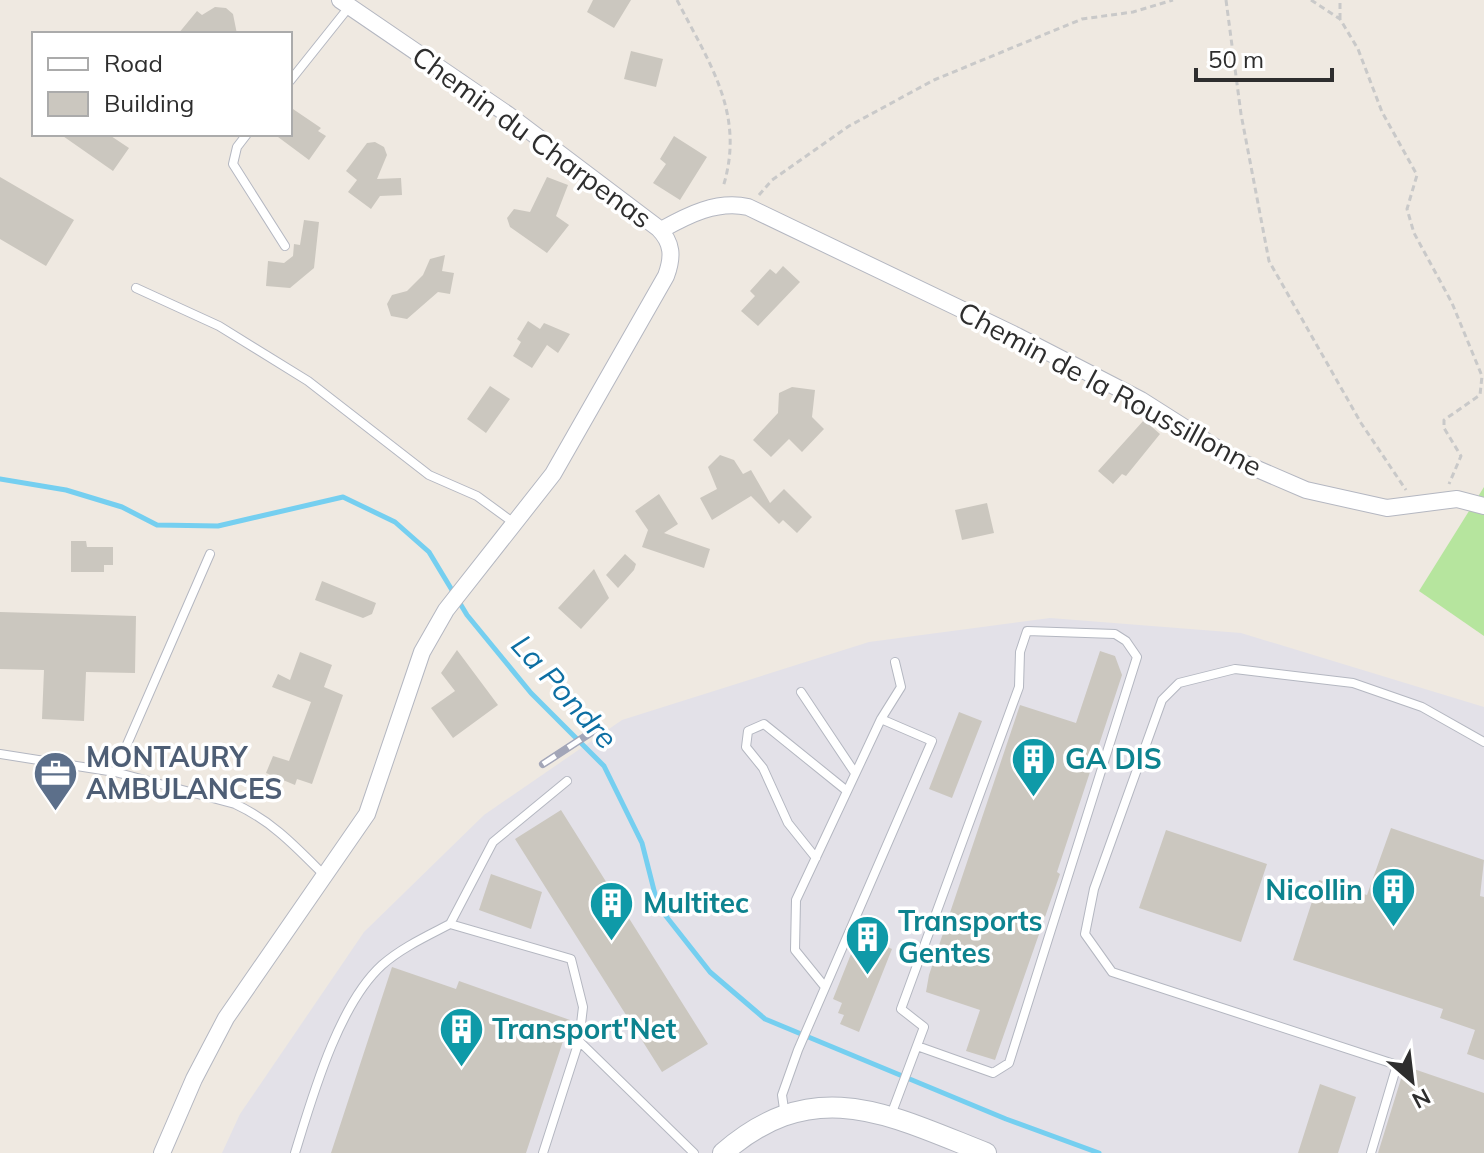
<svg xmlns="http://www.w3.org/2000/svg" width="1484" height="1153" font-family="Mulish,sans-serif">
  <rect width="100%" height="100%" fill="#efe9e1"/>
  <path fill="#e3e1e8" d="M1050 618 1241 633 1484 707V1153H222L240 1114 364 932 484 815 622 720 869 642Z"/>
  <path fill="#b6e59e" d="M1484 487V636L1419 591Z"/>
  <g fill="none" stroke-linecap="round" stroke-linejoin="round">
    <path stroke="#75cff0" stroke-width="5" d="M0 479 66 490 122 507 157 525 218 526 343 497 395 522 429 552 467 615 531 693 604 766 642 843 658 906 710 972 765 1019 1006 1119 1099 1153"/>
  </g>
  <path fill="#cbc7bf" d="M593 0H631L614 28 587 12Z
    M215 7 226 8 233 14 237 34H178L197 11 202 15Z
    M631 51 663 59 656 87 624 79Z
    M290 107 321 128 318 131 326 136 309 160 274 134H290Z
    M60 134H108L129 148 113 171Z
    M674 136 707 157 680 200 653 183 666 164 660 159Z
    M375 142 384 147 387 155 377 179 401 178 402 195 380 196 371 209 348 192 357 180 346 171 367 143Z
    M0 177 74 220 46 266 0 239Z
    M547 177 568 185 556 216 569 225 547 253 510 227 507 218 514 209 530 212Z
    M304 220 319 222 314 268 290 288 266 286 268 261 284 263 293 256 294 244 300 245Z
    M445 255 442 271 454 273 450 294 438 292 407 319 391 316 387 304 392 295 407 291 423 275 430 259Z
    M783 266 800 282 758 326 741 311 755 296 750 291 770 269 776 274Z
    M528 321 540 329 544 323 570 334 558 353 547 345 532 368 513 356 521 342 517 339Z
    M490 386 510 399 486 433 467 419Z
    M792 387 815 390 812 417 824 429 802 452 789 439 771 457 753 440 778 413 779 393Z
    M1144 420 1160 434 1126 476 1122 474 1113 484 1098 471Z
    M720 455 734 460 743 474 751 470 770 503 784 489 812 517 797 533 783 520 779 524 751 496 712 520 700 498 717 489 708 467Z
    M659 494 678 524 664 533 710 549 704 568 642 547 648 530 635 511Z
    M987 503 994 533 962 540 955 510Z
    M71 541H86L87 547H113V565H104V572H71Z
    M625 554 636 564 634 570 618 588 606 575Z
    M594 569 609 598 581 629 558 608Z
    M322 581 376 603 372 614 363 618 315 600Z
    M0 612 136 616 135 673 86 672 84 721 42 719 44 670 0 669Z
    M457 650 498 705 453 738 431 708 455 691 441 673Z
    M1100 651 1115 656 1122 675 1057 872 1060 874 995 1060 966 1051 980 1010 926 992 929 975 1020 705 1076 723Z
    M300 652 332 665 324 687 343 695 312 784 297 779 295 785 266 773 273 756 289 761 311 702 272 687 278 674 290 680Z
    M959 712 982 721 952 798 929 789Z
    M561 810 708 1044 662 1072 515 839Z
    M1391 828 1484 860 1480 896 1484 897V1060L1467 1054 1475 1030 1440 1018 1443 1009 1293 960 1319 880 1367 895Z
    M1166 830 1267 864 1241 942 1139 908Z
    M491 874 542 892 531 929 479 910Z
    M861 929 882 938 879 943 892 949 859 1032 840 1024 844 1015 838 1013 842 1003 833 999Z
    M392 967 456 989 459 981 570 1020 526 1153H331Z
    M1405 1066 1484 1093V1153H1378Z
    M1320 1084 1356 1097 1338 1153H1298Z"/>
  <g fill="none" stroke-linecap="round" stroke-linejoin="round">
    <defs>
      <path id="service" d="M290 81 349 7
        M247 134 237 147 233 164 285 246
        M136 288 219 326 308 381 429 475 477 496 514 523
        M210 554 115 772 235 804C272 821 296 847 324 875
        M801 692 855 773
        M881 719 901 687 895 662
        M0 754 115 772
        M816 858 788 823 763 768 746 747 748 731 764 724 847 791
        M450 924 493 842 567 781
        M891 1115 924 1027 901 1009 1019 687 1020 652 1027 631 1115 634 1126 641 1137 657 1009 1063 993 1073 917 1046
        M785 1116 782 1095 798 1050 932 741 881 719 796 900 795 950 825 987
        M295 1153C312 1098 338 1005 382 965 401 948 427 936 450 924L571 959 583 1007 579 1041
        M543 1153 579 1041 694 1153
        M1371 1153 1397 1065 1112 972 1085 934 1094 889 1162 700 1179 683 1235 669 1353 683 1422 707 1484 742"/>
      <path id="minor" d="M661 230C688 215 717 200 748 207L1017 336 1141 400 1234 459 1306 490 1387 508 1457 499 1484 506
        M162 1153 194 1079 226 1018 367 814 422 652 446 610 553 474 666 276C673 257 673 243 658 228L507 114 340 0"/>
      <path id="tertiary" d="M723 1153C815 1073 889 1115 986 1153"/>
    </defs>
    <use href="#service" stroke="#b4b7c1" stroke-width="10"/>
    <use href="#minor" stroke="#b4b7c1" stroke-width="18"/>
    <use href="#tertiary" stroke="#b4b7c1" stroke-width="22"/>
    <path stroke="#c9c9c9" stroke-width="3" stroke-dasharray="6 4" stroke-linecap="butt" d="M677 0C709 63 746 114 723 187
      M1226 0 1241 114 1269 261 1361 423 1406 490
      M1311 0 1340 19 1358 49 1382 112 1417 175 1407 209 1414 233 1452 303 1482 376 1480 395 1444 420V428L1461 456 1449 484
      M1340 19V0
      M759 195 772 180 849 126 934 80 1082 19 1133 12 1173 0"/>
    <use href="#service" stroke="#fff" stroke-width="8"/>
    <use href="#minor" stroke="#fff" stroke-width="16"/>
    <use href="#tertiary" stroke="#fff" stroke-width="20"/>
    <defs>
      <path id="rail" d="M543 764 595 730"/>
    </defs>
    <use href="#rail" stroke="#a3a6b8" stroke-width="8"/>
    <use href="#rail" stroke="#fff" stroke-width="5" stroke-dasharray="15" stroke-linecap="butt"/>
  </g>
  <defs>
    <symbol id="building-pin" viewBox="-11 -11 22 30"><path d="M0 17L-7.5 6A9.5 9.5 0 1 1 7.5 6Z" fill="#0f9aa8" stroke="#fff"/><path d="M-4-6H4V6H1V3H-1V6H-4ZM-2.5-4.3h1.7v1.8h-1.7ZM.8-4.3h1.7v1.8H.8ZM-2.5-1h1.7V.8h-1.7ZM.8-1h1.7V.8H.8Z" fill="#fff"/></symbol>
    <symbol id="office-pin" viewBox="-11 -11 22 30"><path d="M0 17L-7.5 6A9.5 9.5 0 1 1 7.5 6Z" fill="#5c6f8a" stroke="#fff"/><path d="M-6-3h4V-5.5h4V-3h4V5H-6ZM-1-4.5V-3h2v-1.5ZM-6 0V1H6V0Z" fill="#fff"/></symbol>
  </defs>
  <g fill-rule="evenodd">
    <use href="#building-pin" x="1008" y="734" width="51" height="69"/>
    <use href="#office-pin" x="30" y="748" width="51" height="69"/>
    <use href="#building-pin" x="1368" y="864" width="51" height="69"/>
    <use href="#building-pin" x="586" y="878" width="51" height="69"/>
    <use href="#building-pin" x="842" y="912" width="51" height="69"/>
    <use href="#building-pin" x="436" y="1004" width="51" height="69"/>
  </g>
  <g text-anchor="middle" stroke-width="7" stroke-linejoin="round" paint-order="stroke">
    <g font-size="28" fill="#2e2e2e" stroke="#fff">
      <text transform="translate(532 137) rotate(36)" y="10">Chemin du Charpenas</text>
      <text transform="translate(1110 389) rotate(28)" y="10">Chemin de la Roussillonne</text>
    </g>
    <g font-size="28" font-weight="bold" fill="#4e5e75" stroke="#fff" text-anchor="start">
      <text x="86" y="767">MONTAURY<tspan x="86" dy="32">AMBULANCES</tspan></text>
    </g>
    <g font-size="28" font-weight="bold" fill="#0d838f" stroke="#fff" text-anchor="start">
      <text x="1065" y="769">GA DIS</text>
      <text x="1363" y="900" text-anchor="end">Nicollin</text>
      <text x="643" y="913">Multitec</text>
      <text x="898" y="931">Transports<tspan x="898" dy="32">Gentes</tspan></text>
      <text x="492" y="1039">Transport'Net</text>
    </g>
    <g font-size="30" font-style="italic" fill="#0d6fa3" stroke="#fff">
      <text transform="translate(564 692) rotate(48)" y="10">La Pondre</text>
    </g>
  </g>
  <rect x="32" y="32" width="260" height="104" fill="#ffffff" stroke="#ababab" stroke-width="2"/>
  <rect x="48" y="58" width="40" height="12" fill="#ffffff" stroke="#ababab" stroke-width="2"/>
  <text x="104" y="72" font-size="24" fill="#2e2e2e">Road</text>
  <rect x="48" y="92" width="40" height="24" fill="#cbc7bf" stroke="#ababab" stroke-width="2"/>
  <text x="104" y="112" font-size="24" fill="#2e2e2e">Building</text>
  <g transform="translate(1412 1081) rotate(152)" stroke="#ffffff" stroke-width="6" paint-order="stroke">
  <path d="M0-6L14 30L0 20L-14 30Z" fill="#2e2e2e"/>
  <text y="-12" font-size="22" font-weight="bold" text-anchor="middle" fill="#2e2e2e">N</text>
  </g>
  <path d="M1196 68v12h136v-12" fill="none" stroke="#2e2e2e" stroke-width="4"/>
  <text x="1208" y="68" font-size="24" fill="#2e2e2e" stroke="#ffffff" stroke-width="6" paint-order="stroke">50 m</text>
</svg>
